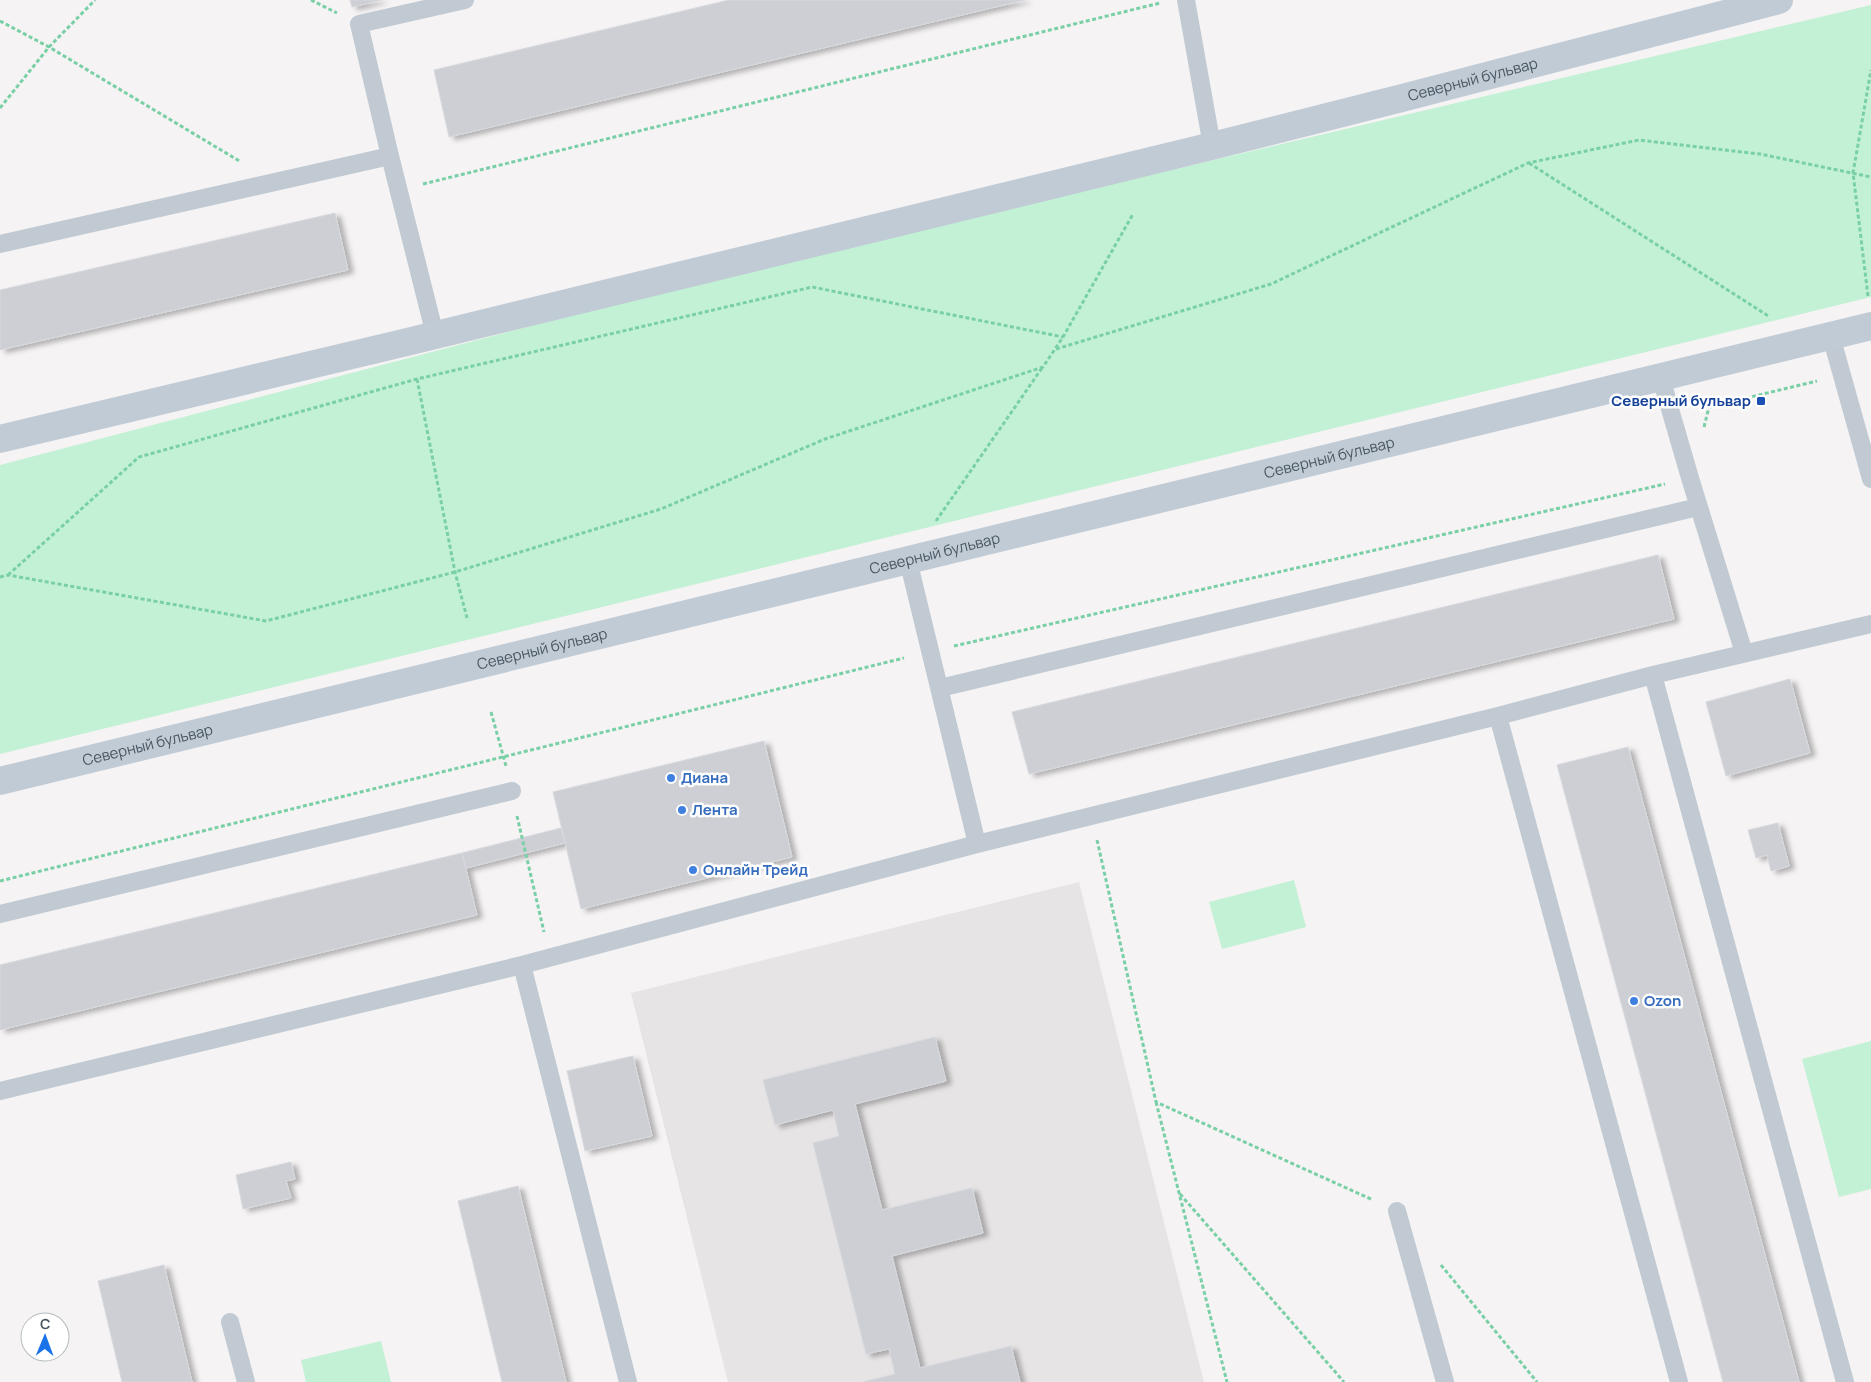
<svg xmlns="http://www.w3.org/2000/svg" width="1871" height="1382" font-family="Manrope,sans-serif">
  <defs>
    <filter id="shadow"><feDropShadow dx="5.5" dy="3" stdDeviation="2.5" flood-color="#0004"/></filter>
  </defs>
  <rect width="100%" height="100%" fill="#f5f3f3"/>
  <path fill="#e6e4e5" d="M1079 882 1204 1382H728L631 993Z"/>
  <path fill="#c3f1d5" d="M1871 5V297L0 754V465L714 278Z
    M1294 880 1306 927 1222 949 1209 902Z
    M1871 1041V1189L1839 1197 1802 1059Z
    M381 1341 391 1382H306L301 1360Z"/>
  <path fill="#cdcfd5" stroke="#d7d9de" filter="url(#shadow)" d="M350 0H381L352 7Z
    M729 0H1025L449 137 434 70Z
    M335 213 348 270 0 350V290Z
    M1658 555 1674 619 1029 774 1012 712Z
    M1790 679 1810 753 1726 776 1706 702Z
    M764 741 792 857 581 909 553 792Z
    M1628 747 1782 1318 1799 1382H1723L1557 765Z
    M1778 823 1789 866 1771 871 1767 855 1756 858 1748 830Z
    M561 828 565 843 466 868 462 853Z
    M462 853 477 915 0 1030V965Z
    M935 1037 946 1081 855 1104 882 1210 972 1188 983 1233 892 1256 920 1368 1011 1346 1020 1382H863L895 1374 889 1349 866 1354 813 1143 839 1136 833 1110 775 1125 763 1080Z
    M633 1056 652 1136 585 1151 567 1071Z
    M291 1162 295 1179 286 1181 291 1198 243 1209 236 1175Z
    M518 1186 534 1252 566 1382H502L458 1201Z
    M164 1265 192 1382H122L98 1281Z"/>
  <g fill="none" stroke-linecap="round" stroke-linejoin="round">
    <path stroke="#7ad0a6" stroke-width="3" stroke-dasharray="4 2.5" stroke-linecap="butt" d="M311 0 337 13
      M0 21 49 47 241 162
      M0 108 49 47 95 0
      M1529 163 1770 317
      M423 184 1160 3
      M1868 296 1853 173 1871 70
      M1056 349 1271 284 1528 163 1639 140 1760 154 1871 177
      M417 379 455 572 467 618
      M1704 427 1709 407 1817 381
      M936 521 1042 368
      M8 575 139 457 417 379 812 287 1063 337
      M0 577 8 575 266 621 455 572 661 509 825 439 1043 367 1063 337 1133 214
      M954 646 1665 484
      M491 712 506 766
      M517 816 544 932
      M1097 840 1156 1102 1373 1200
      M0 881 904 658
      M1156 1102 1227 1382
      M1180 1194 1344 1382
      M1441 1265 1537 1382"/>
    <path stroke="#c1cad2" stroke-width="18" d="M1186 0 1212 146
      M390 156 359 24 465 0
      M0 244 390 156 435 335
      M1831 336 1871 479
      M1661 378 1690 478 1744 653
      M908 560 977 844
      M1653 675 1871 624
      M940 688 1698 507
      M1498 716 1679 1382
      M0 914 512 791
      M522 965 628 1382
      M0 1091 522 965 977 844 1498 716 1653 675 1845 1382
      M1397 1211 1445 1382
      M230 1322 246 1382"/>
    <g stroke="#c1cbd6" stroke-width="28">
      <path id="s1" d="M0 439 407 342 1212 146 1406 97 1779 0"/>
      <path id="s2" d="M0 781 1871 326"/>
    </g>
  </g>
  <rect fill="#1a4fb4" stroke="#fff" stroke-width="2" x="1756" y="396" width="10" height="10" rx="2.5"/>
  <g fill="#3f7fe0" stroke="#fff" stroke-width="2">
    <circle cx="671" cy="778" r="5"/>
    <circle cx="682" cy="810" r="5"/>
    <circle cx="693" cy="870" r="5"/>
    <circle cx="1634" cy="1001" r="5"/>
  </g>
  <g text-anchor="middle" stroke-width="5" stroke-linejoin="round" paint-order="stroke">
    <g font-size="15" fill="#4a5661" stroke="#fff">
      <text dy="5" stroke="none"><textPath href="#s1" startOffset="1516">Северный бульвар</textPath></text>
      <text dy="5" stroke="none"><textPath href="#s2" startOffset="1368">Северный бульвар</textPath></text>
      <text dy="5" stroke="none"><textPath href="#s2" startOffset="962">Северный бульвар</textPath></text>
      <text dy="5" stroke="none"><textPath href="#s2" startOffset="558">Северный бульвар</textPath></text>
      <text dy="5" stroke="none"><textPath href="#s2" startOffset="152">Северный бульвар</textPath></text>
    </g>
    <g font-size="15" font-weight="bold" fill="#164399" stroke="#fff" text-anchor="end">
      <text x="1751" y="406">Северный бульвар</text>
    </g>
    <g font-size="15" font-weight="bold" fill="#366cbe" stroke="#fff" text-anchor="start">
      <text x="681" y="783">Диана</text>
      <text x="692" y="815">Лента</text>
      <text x="703" y="875">Онлайн Трейд</text>
      <text x="1644" y="1006">Ozon</text>
    </g>
  </g>
  <g transform="translate(45 1337) rotate(1)"><circle r="24" fill="#ffffff" stroke="#b7bbc0"/>
  <path d="M0-4L9 19L0 12L-9 19Z" fill="#1a73e8"/>
  <text y="-8" font-size="14" font-weight="bold" text-anchor="middle" fill="#4a5661">С</text>
  </g>
</svg>
